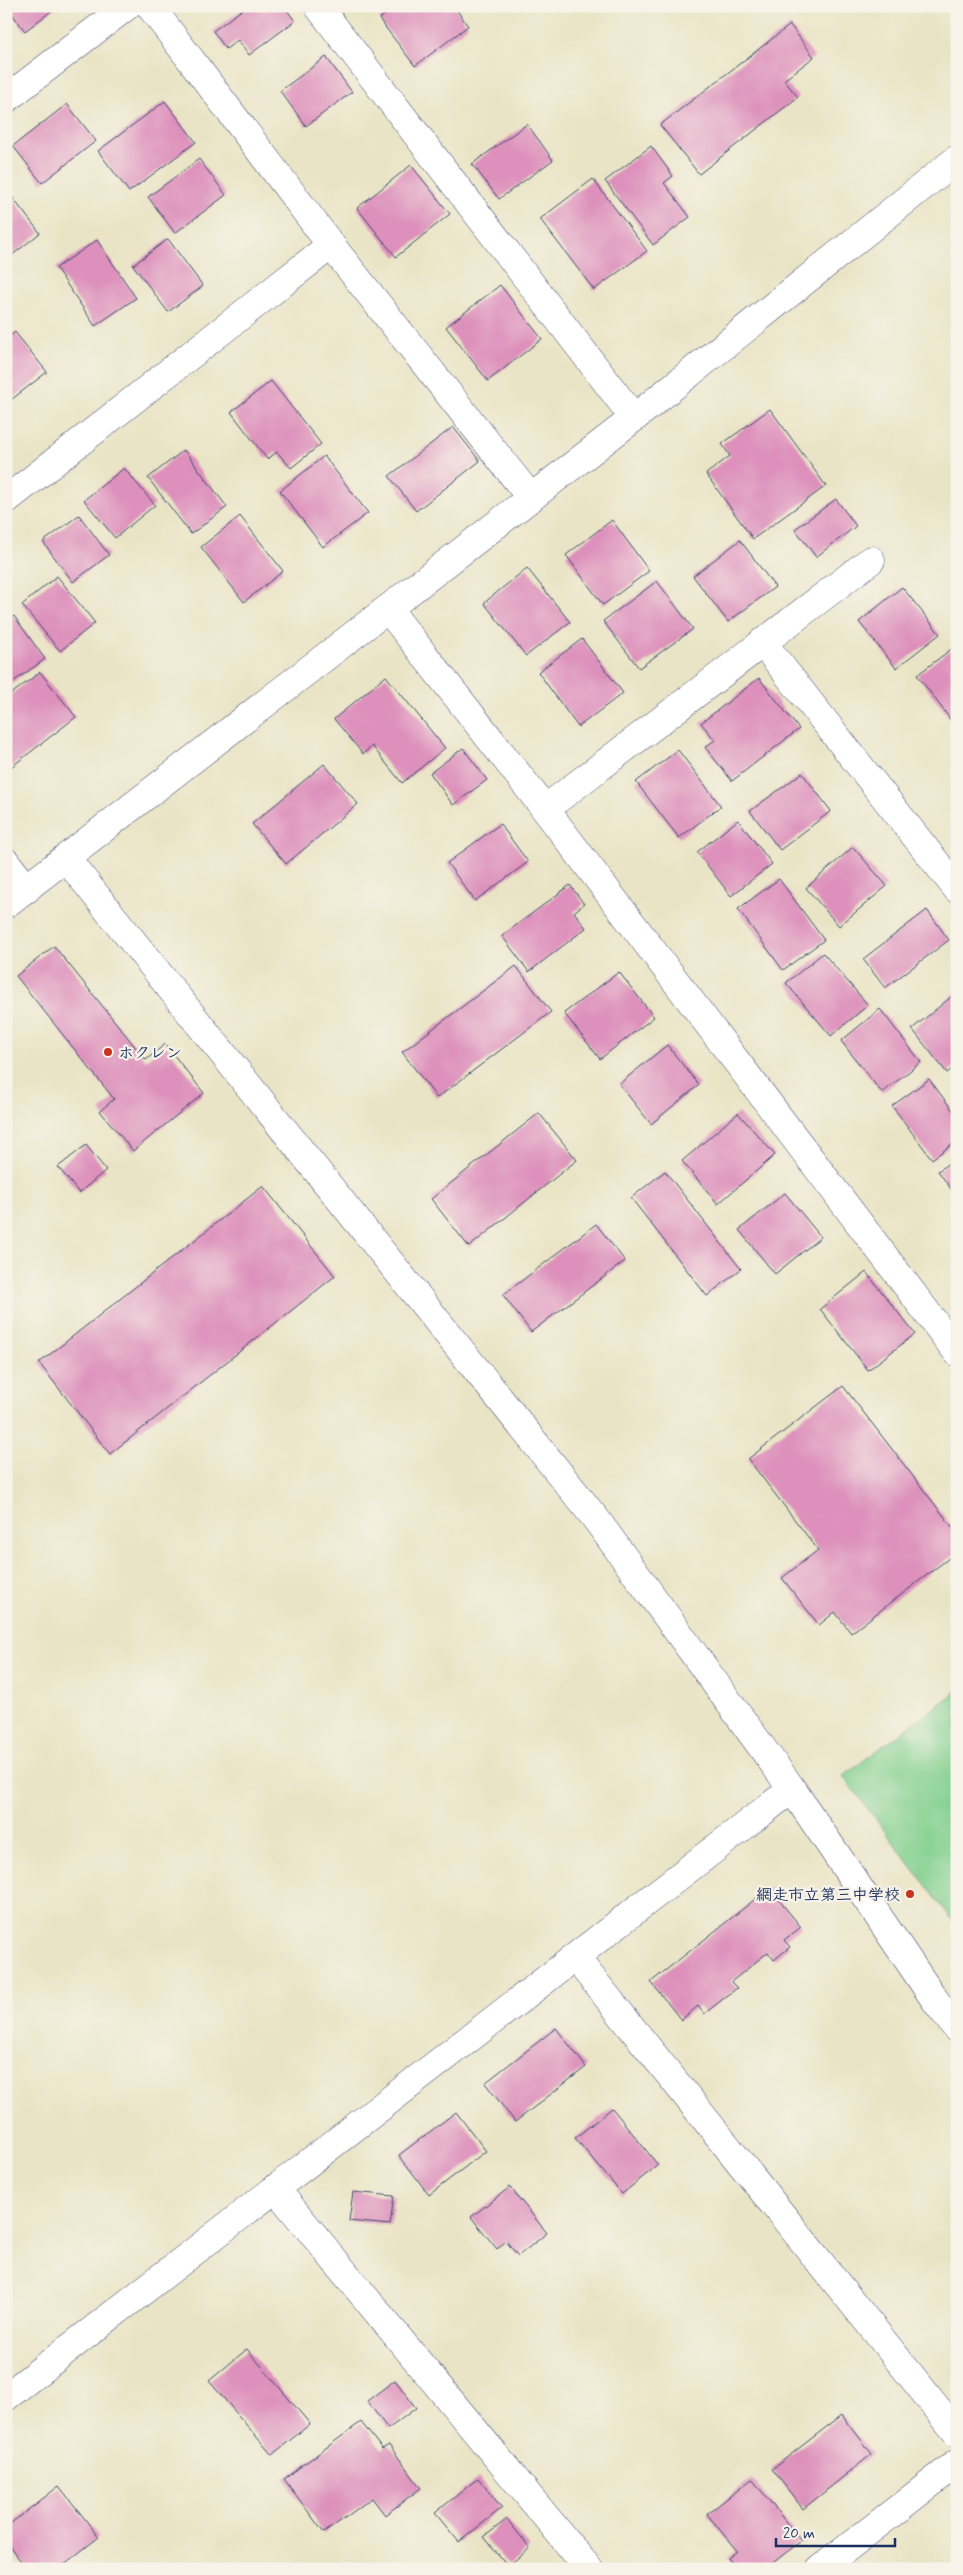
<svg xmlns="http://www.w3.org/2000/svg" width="963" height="2575" font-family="Mynerve,'Klee One',sans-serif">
  <rect width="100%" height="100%" fill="#f7f3e8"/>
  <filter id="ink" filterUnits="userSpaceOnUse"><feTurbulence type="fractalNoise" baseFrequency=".02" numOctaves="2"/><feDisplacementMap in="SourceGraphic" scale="10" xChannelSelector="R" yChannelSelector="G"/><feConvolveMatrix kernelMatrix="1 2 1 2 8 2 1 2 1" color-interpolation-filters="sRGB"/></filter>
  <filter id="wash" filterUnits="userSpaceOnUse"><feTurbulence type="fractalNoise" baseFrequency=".0096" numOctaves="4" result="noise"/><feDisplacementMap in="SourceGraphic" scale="20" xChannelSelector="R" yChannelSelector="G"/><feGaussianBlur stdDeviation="1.12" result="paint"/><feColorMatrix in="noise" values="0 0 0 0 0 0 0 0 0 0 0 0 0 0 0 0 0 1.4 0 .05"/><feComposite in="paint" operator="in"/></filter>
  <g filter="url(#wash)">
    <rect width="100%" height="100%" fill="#eae4c6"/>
    <path fill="#83d08f" stroke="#4f8076" d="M957 1691V1926L843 1776Z"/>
    <g id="blocks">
      <path fill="#dd90bb" d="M6 6H58L25 31Z
        M247 6H284L295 21 249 55 238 40 226 49 213 31Z
        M396 6H454L468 26 415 66 379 19Z
        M790 25 814 57 784 80 798 97 699 174 660 125Z
        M326 57 352 92 306 126 280 91Z
        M165 101 196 142 129 192 98 151Z
        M67 104 96 141 42 183 13 146Z
        M527 124 553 160 499 199 472 164Z
        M651 146 673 176 664 183 690 217 653 245 605 181Z
        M199 159 226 195 175 233 148 197Z
        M411 165 450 214 396 257 357 208Z
        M593 179 647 251 594 290 540 219Z
        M8 192 40 233 6 260V193Z
        M168 239 203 286 168 312 133 265Z
        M97 240 136 298 95 326 56 268Z
        M500 285 542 339 488 381 446 327Z
        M15 332 47 372 7 403 6 339Z
        M271 381 321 444 291 468 277 452 267 459 231 412Z
        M770 409 826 486 753 539 706 474 730 456 722 444Z
        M453 427 480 461 416 511 389 476Z
        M184 450 227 507 191 534 148 478Z
        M324 456 368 513 323 547 280 491Z
        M124 468 155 505 115 538 84 500Z
        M836 499 856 526 816 557 795 529Z
        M79 515 109 555 73 582 43 542Z
        M240 516 283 571 244 602 201 547Z
        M612 520 649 571 603 605 566 555Z
        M740 540 775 587 728 622 693 576Z
        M527 568 570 622 526 656 484 603Z
        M57 576 95 623 60 651 22 605Z
        M657 581 693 629 639 668 603 621Z
        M902 587 940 634 896 668 859 622Z
        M14 616 45 659 6 687V622Z
        M582 639 623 693 578 727 538 672Z
        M954 647 957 651V728L917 675Z
        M40 672 76 717 6 771V698Z
        M386 676 445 748 402 783 372 746 363 754 334 719Z
        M759 678 799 729 732 781 705 747 715 740 701 723Z
        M463 748 487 780 453 805 430 773Z
        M678 750 721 806 679 838 636 782Z
        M324 764 358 804 286 864 252 824Z
        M802 773 831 811 780 850 750 811Z
        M738 820 772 864 731 896 697 852Z
        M500 824 528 862 475 901 447 863Z
        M853 847 887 886 839 926 806 888Z
        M779 879 824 940 783 970 738 909Z
        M570 885 584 904 574 912 586 928 529 972 502 936Z
        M927 910 949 940 885 988 863 959Z
        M54 946 146 1060 165 1044 204 1093 133 1151 100 1111 114 1099 16 976Z
        M823 953 868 1005 831 1036 786 983Z
        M516 966 551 1012 437 1098 402 1052Z
        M619 972 654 1017 600 1059 564 1013Z
        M957 992V1065L947 1073 912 1029Z
        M880 1009 921 1062 882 1093 841 1041Z
        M667 1045 699 1085 651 1124 619 1084Z
        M929 1079 957 1116V1141L932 1159 892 1106Z
        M539 1113 577 1160 469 1247 431 1199Z
        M738 1113 775 1155 718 1204 682 1161Z
        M86 1145 106 1170 79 1193 58 1167Z
        M957 1157V1197L938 1171Z
        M665 1171 741 1269 707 1296 631 1198Z
        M263 1186 335 1276 110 1454 39 1363Z
        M785 1193 821 1237 775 1274 739 1230Z
        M596 1224 625 1261 531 1332 503 1295Z
        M866 1272 915 1334 868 1370 820 1309Z
        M843 1386 957 1533V1552L851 1633 835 1612 819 1625 782 1578 818 1550 748 1459Z
        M769 1888 801 1927 784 1940 790 1947 774 1960 768 1952 731 1982 737 1988 704 2014 698 2006 681 2020 651 1982Z
        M556 2028 586 2067 515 2122 485 2083Z
        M612 2108 658 2165 622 2194 575 2138Z
        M456 2112 486 2151 429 2195 399 2155Z
        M510 2187 547 2233 518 2256 506 2241 497 2249 471 2217Z
        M353 2192 394 2196 390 2225 349 2221Z
        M247 2349 310 2424 272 2455 209 2381Z
        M395 2380 416 2408 388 2429 367 2401Z
        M842 2415 872 2454 803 2509 772 2469Z
        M361 2422 382 2449 389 2445 421 2488 385 2515 372 2498 324 2533 284 2479Z
        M478 2478 502 2508 459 2542 435 2513Z
        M752 2479 801 2541 765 2569H736L728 2558 737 2551 707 2514Z
        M59 2486 99 2537 58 2569H27L6 2542V2527Z
        M507 2519 530 2548 508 2566 484 2537Z"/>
    </g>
  </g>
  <g filter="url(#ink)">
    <use href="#blocks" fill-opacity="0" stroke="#3a4a6e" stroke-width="1"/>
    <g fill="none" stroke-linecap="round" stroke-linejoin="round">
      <defs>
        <path id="minor" d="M150 6 331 245 531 498
          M318 6 634 418
          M6 99 127 6
          M6 500 331 245
          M388 609 545 809 957 1352
          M762 642 957 889
          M545 809 871 560
          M6 862 27 889
          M792 1789 935 2000 957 2029
          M575 1957 957 2433
          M275 2188 589 2569
          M6 2397 792 1789 596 1519 66 858
          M820 2569 957 2463"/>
        <path id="tertiary" d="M6 904 634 418 957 159"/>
      </defs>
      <use href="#minor" stroke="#3a4a6e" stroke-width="29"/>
      <use href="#tertiary" stroke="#3a4a6e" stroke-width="29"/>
      <use href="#minor" stroke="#fff" stroke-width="28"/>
      <use href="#tertiary" stroke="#fff" stroke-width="28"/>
    </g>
  </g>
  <g fill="#c8321e" stroke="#f7f3e8" stroke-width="2">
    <circle cx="108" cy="1052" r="5"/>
    <circle cx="910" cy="1894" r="5"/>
  </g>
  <g text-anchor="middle" stroke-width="4.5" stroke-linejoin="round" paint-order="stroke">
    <g font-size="16" font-weight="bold" fill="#1b2f5e" stroke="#f7f3e8" text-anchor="start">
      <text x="118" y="1058">ホクレン</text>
      <text x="900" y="1900" text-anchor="end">網走市立第三中学校</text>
    </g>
  </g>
  <rect width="963" height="2575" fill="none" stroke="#f7f3e8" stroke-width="25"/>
  <path d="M776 2538v8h119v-8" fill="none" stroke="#1b2f5e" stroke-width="2.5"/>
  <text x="783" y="2538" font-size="15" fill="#1b2f5e" stroke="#f7f3e8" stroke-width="4" paint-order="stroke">20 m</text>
</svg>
